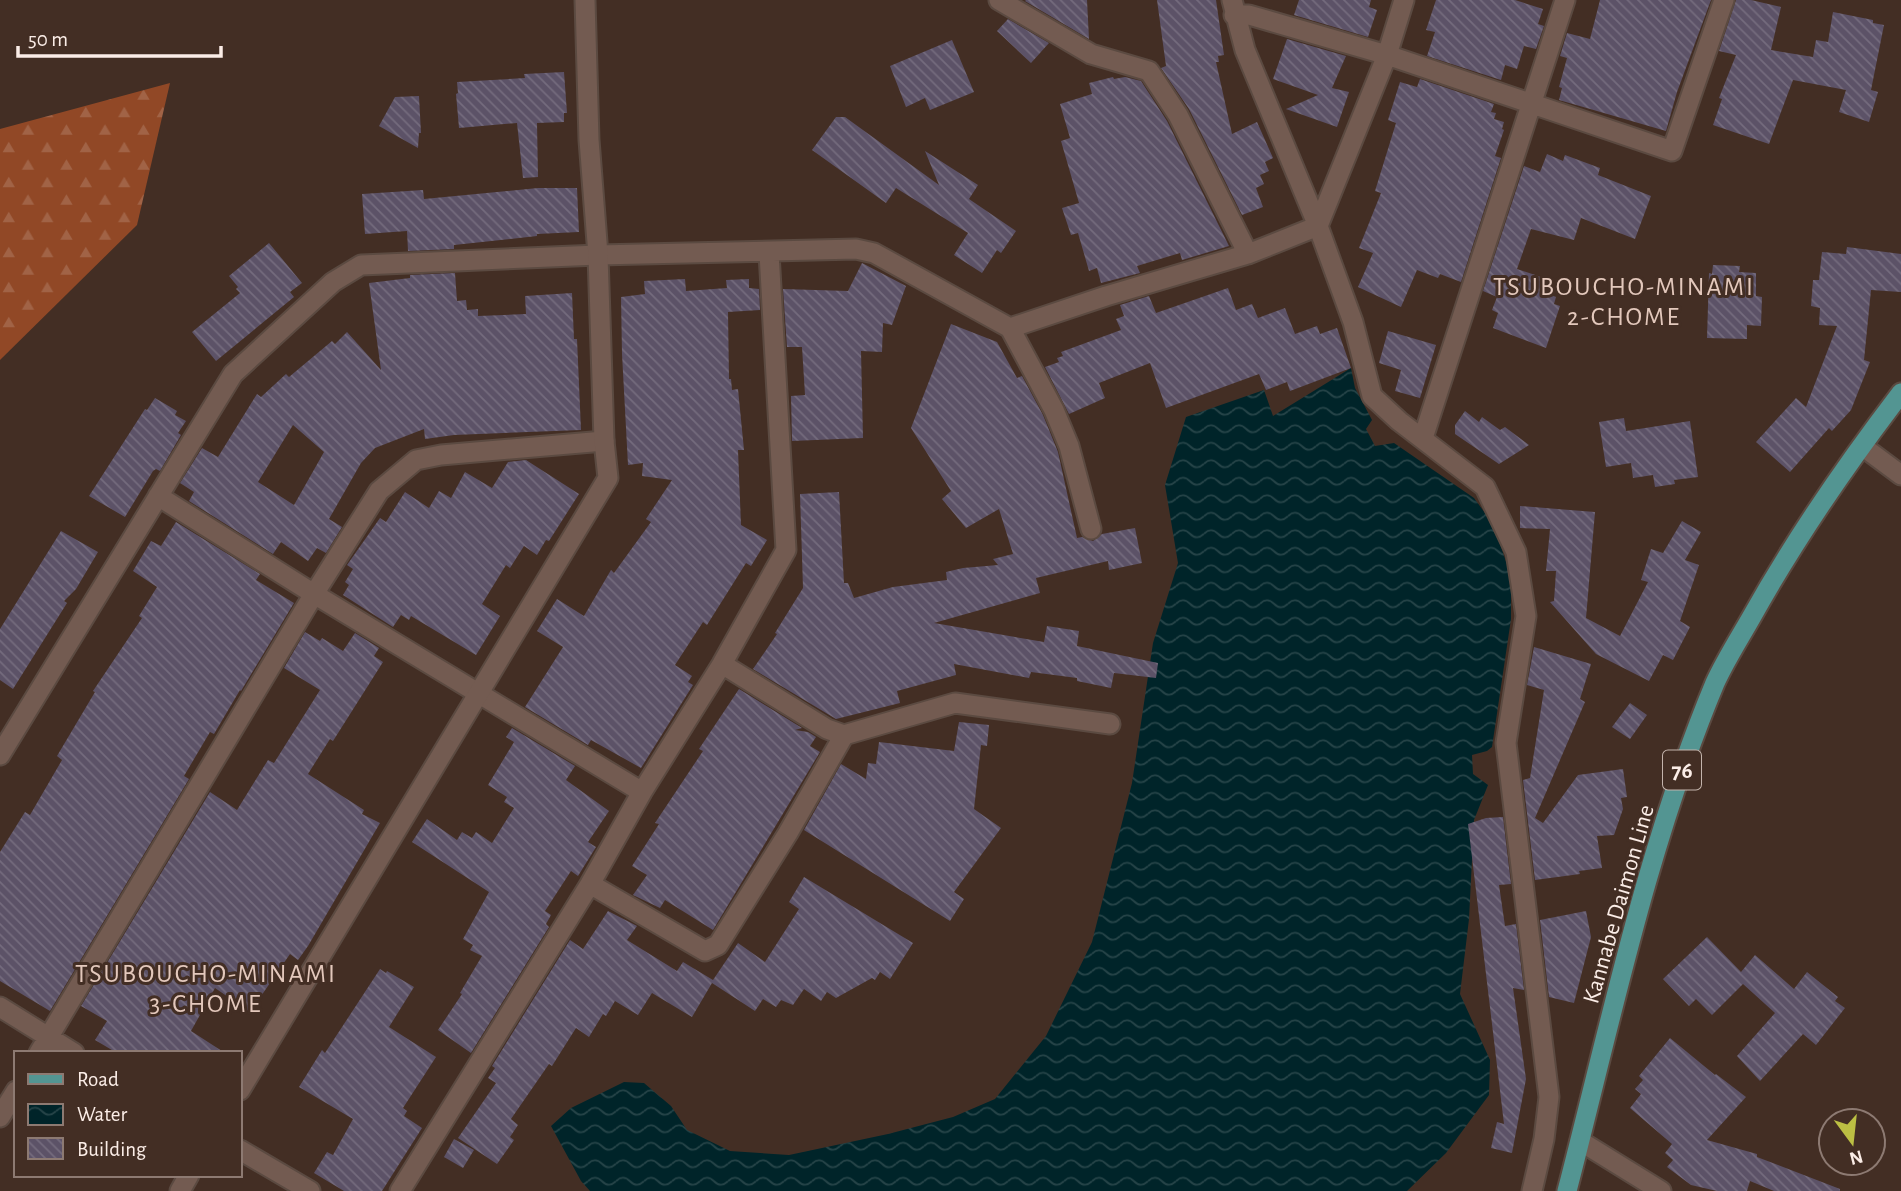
<svg xmlns="http://www.w3.org/2000/svg" width="1901" height="1191" font-family="'Alegreya Sans',sans-serif">
  <defs>
    <pattern id="forest-firs" width="22" height="20" patternUnits="userSpaceOnUse" patternTransform="scale(1.75)"><rect width="22" height="20" fill="#914826"/><path d="M5 1l3.5 6h-7zM16 11l3.5 6h-7z" fill="#a16346"/></pattern>
    <pattern id="water-waves" width="16" height="10" patternUnits="userSpaceOnUse" patternTransform="scale(1.75)"><rect width="16" height="10" fill="#002429"/><path d="M0 5q4-4 8 0t8 0" fill="none" stroke="#264448"/></pattern>
    <pattern id="building-back-hatch" width="6" height="6" patternUnits="userSpaceOnUse" patternTransform="scale(1.75)"><rect width="6" height="6" fill="#5c5267"/><path d="M-1 5l2 2M0 0l6 6M5-1l2 2" fill="none" stroke="#746b7d"/></pattern>
  </defs>
  <rect width="100%" height="100%" fill="#432e24"/>
  <path fill="url(#forest-firs)" d="M170 83 137 225 0 360V129Z"/>
  <path fill="url(#water-waves)" d="M1351 368 1355 388 1372 420 1366 429 1375 446 1394 443 1474 498 1493 524 1511 576V619L1492 747 1487 751 1472 755 1473 774 1488 785 1474 820 1469 919 1460 994 1490 1060 1489 1095 1446 1153 1407 1191H590L581 1181 551 1126 571 1108 624 1082 644 1083 671 1106 687 1130 730 1151 789 1155 888 1134 953 1117 995 1099 1046 1036 1092 942 1132 783 1153 643 1178 563 1165 485 1186 417 1264 390 1273 416Z"/>
  <path fill="url(#building-back-hatch)" fill-rule="evenodd" d="M1026 0H1087L1089 39 1025 1Z
    M1157 0H1216L1224 55 1218 56 1219 62H1216L1232 134 1257 122 1273 158 1265 162 1269 171 1260 175 1264 184 1256 188 1263 207 1242 215 1189 109 1161 68 1166 66Z
    M1299 0H1371L1369 7 1377 10 1368 37 1294 15Z
    M1436 0H1515L1543 9 1538 24 1544 26 1536 49 1524 46 1517 69 1505 65 1501 80 1427 56 1435 32 1426 30Z
    M1600 0H1711L1677 92 1666 131 1559 100 1562 88 1559 87 1567 58 1560 56 1567 33 1590 39Z
    M1736 0H1751L1781 7 1771 50 1813 57 1816 40 1828 42 1833 12 1873 20V23L1884 25 1871 90 1878 92 1869 122 1839 112 1846 90 1793 80 1769 144 1713 125 1722 99 1719 98 1736 55 1719 51Z
    M1008 19 1049 43 1031 63 997 31Z
    M1287 39 1346 56 1332 88 1349 92 1337 127 1286 109 1318 95 1273 79Z
    M952 40 974 92 930 110 925 98 906 107 890 66Z
    M564 72 567 113H564V122L537 123 538 177 523 178 517 123 459 128 456 94 458 93 457 82 525 78 524 74Z
    M1113 77 1114 79 1125 77 1141 81 1167 121 1229 246 1182 260 1180 253 1137 266 1140 273 1101 283 1097 268 1089 271 1078 233 1071 235 1062 208 1079 203 1061 141 1070 138 1060 104 1092 94 1089 83Z
    M1420 79 1494 104 1491 112 1496 113 1494 119 1504 122 1502 129 1504 130 1495 156 1501 158 1461 282 1440 274 1438 278 1417 270 1401 307 1358 287 1373 253 1359 248 1381 193 1375 191 1396 123 1388 120 1400 82 1417 87Z
    M419 96 421 133H419L418 148 379 126 395 97Z
    M836 117H845L939 185 925 151 978 185 969 199 1016 231 1001 253 997 250 982 273 954 255 968 233 896 188 886 203 812 150Z
    M1547 154 1563 161 1565 155 1600 168 1598 175 1651 196 1635 239 1581 218 1574 240 1531 229 1517 269 1553 281 1549 294 1556 297 1554 304 1560 306 1546 348 1493 328 1498 313 1492 310 1497 297 1483 291 1524 166 1540 172Z
    M538 188H577L579 232 537 234V236L454 245V249L408 251 407 231 365 234 362 194 423 190 424 199Z
    M269 243 302 283 290 292 294 297 216 361 192 332 240 293 236 289 238 287 229 276Z
    M1847 247 1901 254V292L1871 290 1864 360 1870 362 1851 410 1832 431 1829 428 1790 472 1756 442 1796 398 1806 407 1837 326 1819 325 1820 308 1811 306 1813 280H1819L1822 252 1846 254Z
    M862 263 906 286 892 325 883 323 882 352 861 351 863 438 792 441 791 396 805 395 802 347H787L783 289 848 291Z
    M1713 265 1740 266 1739 272 1756 273V296L1762 297 1761 326 1747 325V339L1707 338 1709 273 1712 274Z
    M455 273 457 301 466 300 467 310 478 309V316L526 314 525 296 572 293 574 339H577L581 430 454 435 425 439 424 429 375 448 361 463 329 519 342 527 326 553 317 548 308 561 281 542 273 554 189 501 194 492 180 483 202 448 218 457 257 394 261 397 286 374 289 377 332 341 335 344 347 332 381 370 369 283 410 278V275ZM293 425 324 452 294 505 258 482Z
    M685 279 686 291 727 288 726 280 749 279V288L759 289 760 310 728 312 729 379H731L732 390 738 389 744 450H738L741 525 767 540 751 566 746 563 707 625 703 622 675 665 692 676 688 682 693 685 641 768 591 740 588 745 525 707 563 647 537 631 557 599 584 616 611 570 614 573 651 522 646 519 672 480 642 476 643 463 628 465 622 354 621 297 645 294 644 281Z
    M1228 288 1236 310 1252 304 1258 318 1285 308 1295 334 1317 326 1320 334 1337 328 1351 368 1290 391 1287 382 1266 390 1259 374 1166 408 1150 363 1099 383 1105 398 1069 414 1045 367 1059 362 1057 358 1063 356 1061 352 1121 330 1116 319 1124 316 1120 305 1149 296 1156 313Z
    M951 324 997 342 1017 378 1022 376 1043 415 1058 452 1077 538 1082 537 1093 541 1102 534 1135 528 1142 563 1109 570 1108 561 1036 578 1040 593 934 623 1044 642 1047 626 1079 631 1077 646 1158 663 1156 678 1114 673 1111 688 1077 681V678L1031 672 1029 678 954 664 956 675 897 691 900 703 836 719 753 669 777 634 775 633 803 588 800 494 839 492 844 583H848L854 598 893 587 947 580 946 572 963 568 998 565 993 559 1013 554 999 509 966 528 942 499 951 491 911 428Z
    M1388 331 1436 345 1420 398 1395 391 1401 370 1379 363Z
    M155 398 177 411 175 415 186 421 178 433 181 435 160 471 156 469 153 471 125 517 89 496 145 409 147 410Z
    M1465 411 1479 422 1482 417 1500 430 1505 427 1529 445 1499 464 1455 434V425Z
    M1624 418 1626 431 1690 421 1698 477 1674 480 1675 484 1655 487 1653 475 1633 478 1631 463 1606 467 1599 422Z
    M526 460 579 494 549 541 546 540 537 555 524 546 510 568 506 565 482 604 500 616 476 655 411 616 409 620 401 615 393 627 343 595 349 585 345 582 353 569 347 565 380 518 386 522 405 492 429 508 439 491 451 498 465 472 492 488 508 462Z
    M1520 506 1595 512 1586 618 1620 636 1648 582 1641 580 1651 549 1663 553 1682 521 1701 532 1685 560 1699 565 1680 621 1690 627 1673 660 1663 655 1649 681 1596 654 1550 602 1554 601 1556 571H1546L1550 529 1520 528Z
    M176 522 260 574 256 580 294 603 241 691 240 690 214 734 210 732 184 776 189 779 50 1011 0 981V852L25 812 30 815 62 760 57 756 95 692 93 691 142 618 139 616 157 587 133 571 151 541 161 546Z
    M61 531 98 552 76 589 64 601 67 603 13 689 0 680V629Z
    M305 632 320 641 322 638 343 651 355 633 379 648 374 656 383 662 333 741 330 739 308 774 364 810 362 814 380 823 308 946 298 960 290 954 250 1012 215 988 191 1031 225 1053H117L95 1040 107 1021 81 1006 210 792 237 810 268 760 274 763 320 690 284 668Z
    M1534 647 1591 664 1580 699 1585 702 1535 818 1543 823 1578 775 1623 769 1627 797 1621 798 1623 809 1614 835 1597 836 1602 868 1579 871 1580 874 1535 880 1523 780 1530 778 1544 690 1527 685Z
    M739 689 802 728 795 730 808 732 816 737 810 746 820 752 713 930 665 900 660 908 633 895 647 875 632 866 659 824 655 823 703 751 699 749Z
    M1630 703 1647 715 1630 739 1612 727Z
    M959 722 989 725 987 746 981 745 974 809 1001 828 954 892 964 899 950 921 804 830 841 764 866 779 868 763 876 764 879 742 954 751Z
    M512 728 575 766 566 780 609 811 588 842 596 847 578 876 571 871 545 911 551 915 546 924 549 927 471 1053 438 1030 462 994 460 993 482 956 470 950 473 945 463 939 489 892 412 842 427 819 457 840 462 832 472 838 476 832 492 843 514 808 504 802 507 797 488 785 514 742 506 737Z
    M1503 817 1511 884 1499 885 1505 926 1516 924 1524 990 1513 988 1526 1079 1512 1153 1491 1148 1497 1122 1504 1124 1468 824 1486 818Z
    M804 877 913 943 890 979 880 972 875 980 872 978 836 998 827 992 821 1001 804 989 793 1005 781 1000 776 1007 763 999 755 1011 712 983 692 1017 652 993 638 1015 615 1001 606 1016 603 1014 589 1037 576 1028 552 1066 549 1064 511 1119 518 1125 510 1137 514 1140 497 1164 458 1138 496 1083 488 1078 495 1068 492 1066 570 940 583 949 608 911 637 926 627 940 677 971 683 962 713 980 738 943 765 962 799 909 789 902Z
    M1586 911 1591 937 1574 1003 1549 997 1540 920Z
    M1707 937 1741 972 1755 955 1794 989 1807 972 1838 997 1835 1001 1845 1008 1816 1045 1803 1034 1760 1081 1737 1056 1775 1013 1743 984 1712 1015 1696 999 1689 1006 1663 979Z
    M380 969 386 973 387 971 414 987 389 1027 436 1057 403 1108 407 1111 404 1116 422 1128 382 1191H344L314 1173 327 1152 333 1155 353 1119 299 1087 322 1050 325 1053Z
    M1670 1038 1715 1075 1716 1074 1746 1097 1707 1140 1757 1154V1157L1840 1189V1191H1774L1750 1181 1747 1191H1717L1691 1185 1667 1167 1673 1160 1665 1153 1672 1144 1630 1108 1641 1094 1635 1089 1643 1080 1639 1076Z
    M454 1139 474 1150 463 1168 444 1157Z"/>
  <g fill="none" stroke-linecap="round" stroke-linejoin="round">
    <defs>
      <path id="minor" d="M999 0 1091 54 1149 71 1178 115 1248 254
        M1232 0 1245 50 1318 226 1353 322 1372 396 1399 421 1485 487 1516 552 1526 616 1506 743 1549 1097 1544 1139 1532 1191
        M1234 15H1249L1387 55 1672 151 1724 0
        M1010 328 1106 296 1248 254 1318 226 1387 55 1404 0
        M1423 438 1565 0
        M1862 446 1901 475
        M158 496 314 594 642 792
        M722 664 827 729 844 735 955 703 1110 724
        M0 755 233 374 333 282 361 265 598 255 856 249 874 253 1010 328 1054 410 1069 446 1091 529
        M590 884 705 951 718 945 788 833 844 735
        M0 1007 74 1053
        M39 1053 314 594 379 491 416 460 441 455 604 441
        M0 1117 16 1091
        M1580 1141 1661 1191
        M240 1150 310 1191
        M400 1191 590 884 642 792 722 664 786 550 769 253"/>
      <path id="tertiary" d="M240 1090 608 478 604 441 598 255 589 140 585 0
        M180 1191 189 1175"/>
      <path id="primary" d="M1567 1191C1611 1021 1647 846 1715 683 1725 661 1739 639 1751 618 1795 539 1846 465 1901 393"/>
    </defs>
    <use href="#minor" stroke="#5b4a41" stroke-width="23"/>
    <use href="#tertiary" stroke="#5b4a41" stroke-width="23"/>
    <use href="#primary" stroke="#5b4a41" stroke-width="23"/>
    <use href="#minor" stroke="#735b51" stroke-width="19"/>
    <use href="#tertiary" stroke="#735b51" stroke-width="19"/>
    <use href="#primary" stroke="#539592" stroke-width="19"/>
  </g>
  <g text-anchor="middle" stroke-width="6" stroke-linejoin="round" paint-order="stroke">
    <rect fill="#432e24" stroke="#c4b4ac" stroke-width="2" x="1663" y="750.5" width="38" height="39" rx="5"/>
    <g font-size="23" font-weight="bold" fill="#fbede7">
      <text x="1682" y="778">76</text>
    </g>
    <g font-size="24" fill="#fbede7" stroke="#432e24">
      <text transform="translate(1618 904) rotate(-74)" y="8">Kannabe Daimon Line</text>
    </g>
    <g font-size="26" letter-spacing="2" fill="#e3c8bc" stroke="#432e24">
      <text x="1624" y="295">TSUBOUCHO-MINAMI<tspan x="1624" dy="30">2-CHOME</tspan></text>
      <text x="206" y="982">TSUBOUCHO-MINAMI<tspan x="206" dy="30">3-CHOME</tspan></text>
    </g>
  </g>
  <rect x="14" y="1051" width="228" height="126" fill="#432e24" stroke="#8d7a72" stroke-width="2"/>
  <rect x="28" y="1074" width="35" height="10" fill="#539592" stroke="#8d7a72" stroke-width="2"/>
  <text x="77" y="1086" font-size="21" fill="#fbede7">Road</text>
  <rect x="28" y="1104" width="35" height="21" fill="url(#water-waves)" stroke="#8d7a72" stroke-width="2"/>
  <text x="77" y="1121" font-size="21" fill="#fbede7">Water</text>
  <rect x="28" y="1138" width="35" height="21" fill="url(#building-back-hatch)" stroke="#8d7a72" stroke-width="2"/>
  <text x="77" y="1156" font-size="21" fill="#fbede7">Building</text>
  <g transform="translate(1852 1142) rotate(165)"><circle r="33" fill="#432e24" stroke="#8d7a72" stroke-width="2"/>
  <path d="M0-5L12 26L0 18L-12 26Z" fill="#bcbf43"/>
  <text y="-10" font-size="19" font-weight="bold" text-anchor="middle" fill="#fbede7">N</text>
  </g>
  <path d="M18 46v10h203v-10" fill="none" stroke="#fbede7" stroke-width="3.5"/>
  <text x="28" y="46" font-size="21" fill="#fbede7" stroke="#432e24" stroke-width="5" paint-order="stroke">50 m</text>
</svg>
